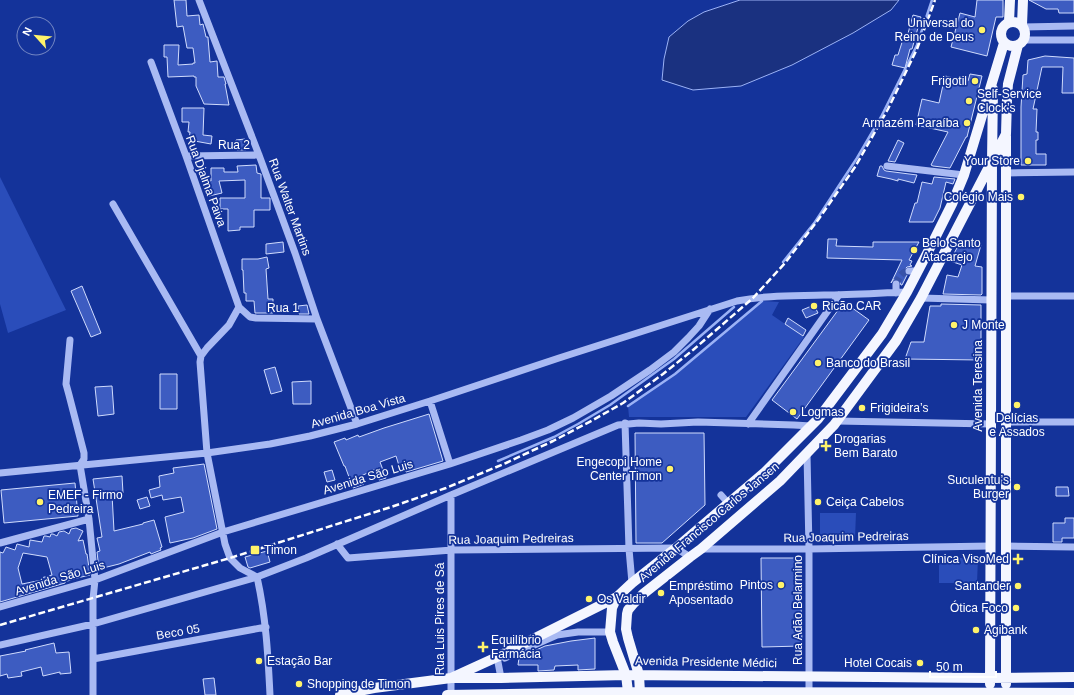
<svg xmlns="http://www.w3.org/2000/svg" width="1074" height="695" font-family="Helvetica,sans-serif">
  <rect width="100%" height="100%" fill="#14339a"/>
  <path fill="#2a4dba" d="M0 177 66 310 8 333 0 304Z
    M762 301 779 302 772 315 804 337 746 417H629L628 406 675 374Z
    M820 513H856L855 538H820Z
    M939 558H978L977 583H939Z"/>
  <path fill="#1a3180" stroke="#9bb2f6" d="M740 0H899L891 10 853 33 792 65 741 86 693 90 662 80 664 59 669 37 688 21 704 12Z"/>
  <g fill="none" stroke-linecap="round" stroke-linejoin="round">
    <path stroke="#9bb2f6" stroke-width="2.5" d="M783 262 815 222 857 158 881 117 917 45 932 0
      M628 406 675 374 762 301
      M498 461 554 437 578 424 610 405 674 359 734 307"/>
  </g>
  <path fill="#3d5cc1" stroke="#d0dbfd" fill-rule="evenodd" d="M174 0H186L187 16 199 15 200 25 203 24 206 37H208V38L210 62 217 61 218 77H224L226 84H225L229 105 204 104 196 86V77H194V76L168 77 167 57H164V45H179L178 65 193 64V63H195L193 48H187L183 26 177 27Z
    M977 0H1003V17H996L987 56 951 47 960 13 975 17Z
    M1029 0H1074V13H1059L1058 9H1046Z
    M913 15 921 17 912 49H910L905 68 892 65 895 55H898L904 36 907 37Z
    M1045 56 1074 58V93H1062L1063 67H1042L1033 109H1037L1036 132H1038V140H1036V154H1046V165H1021V107L1023 75 1027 74 1028 60Z
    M970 74 982 76 967 137H966L950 168 933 166 931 165 948 132 916 125 922 99 939 103 945 76 968 81Z
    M182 108H204L203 135 212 136 211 144 189 140 190 132H188L189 122H182Z
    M245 139 246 150H237L236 140Z
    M898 140 904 143 895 162 888 161Z
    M256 165 257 173 261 174V198H270V210H254V227H240V230L228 231V209H220V198H245V180L219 181 222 193 209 196 206 181H211V168H224V172H238L237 166Z
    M880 166H882L884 170 886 171 917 175 914 183 898 179V181L891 179 877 176Z
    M934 177 955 179 953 184 946 182 940 208 933 222H909L915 203H917L922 182 932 184Z
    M828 239H837L836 246 873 247V242H919L909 260 912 261 910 265 912 266 907 267 905 269V273L907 275 902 285H901L899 280 896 279 893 280 891 283 902 260 827 258Z
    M283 242 284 252 266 254V244Z
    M968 242 981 245 975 266 982 267V294L981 295 943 294 947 275 958 277 962 265 950 261 958 246 966 248Z
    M267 257 269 268 266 269 268 299H273V313H255L254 301H246V293H244L243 270H242V259H258Z
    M82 286 101 333 91 337 71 291Z
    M844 302 869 320 797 419 772 400Z
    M941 304 981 305V360L905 359 911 342H924L930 306H941Z
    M307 305 309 314H299L298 306Z
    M814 305 818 313 806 318 802 310Z
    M788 318 806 330 803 336 785 324Z
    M275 367 282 391 271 394 264 370Z
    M160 374H177V409H160Z
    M311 381V404H293L292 382Z
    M112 386 114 414 98 416 95 387Z
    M429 414 443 461 406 472 405 467 400 469 396 456 380 462 386 478 379 480 376 469 361 476 364 484 353 488 345 466H344L334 442 345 438 346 440 358 435 359 437 384 428Z
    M635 433H704L705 505 662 543H636Z
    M204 464 217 529 193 538 170 543 165 517 184 512 181 497 163 500 162 495 151 498 149 490 160 487 159 476 174 473 173 468Z
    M332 470 335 480 327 482 324 472Z
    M122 476 123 493 112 494 114 531 143 524V523L154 520 162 547 160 548 161 550 151 554 150 552 119 564 99 569 97 552 100 551 97 538 102 537 93 479Z
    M75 483 78 516 4 523 1 490Z
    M1056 487H1068L1069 496H1056Z
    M147 497 150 506 140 509 137 500Z
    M1065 518H1074V538H1062V542H1053V523H1065Z
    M76 528 83 531 78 541 83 540 86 554H87L90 575 73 579 65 582V583L0 602V552L3 553 6 547 15 550 17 544 29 547 30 540 42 542 44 536H46L50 537 51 534H53L57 536 59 532 64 531 69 534 71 529ZM23 553 47 557 52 575 41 578 42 580 22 584 18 568Z
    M267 551 270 562 250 568 248 567 245 557Z
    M761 558H800L802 646 762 647Z
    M595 638V669L578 670V665L555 666 554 670 538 671V665H518L519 658 545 646 571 641Z
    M54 643 56 653 69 652 71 673 60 674V672L43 676 41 667 21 672 22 676 8 678 7 674 0 676V656L26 651 25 650Z
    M214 678 216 695H205L203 679Z"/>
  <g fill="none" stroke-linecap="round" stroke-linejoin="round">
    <path stroke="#3752a9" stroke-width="7" stroke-dasharray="7 3.5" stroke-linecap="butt" d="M896 284C899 277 901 272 909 271"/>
    <path stroke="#a9baf3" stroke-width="7" d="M199 0 259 155 295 253 317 319 357 424
      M1023 27 1074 26
      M1024 40H1074
      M151 62 186 156 239 307 250 317 256 318 317 319
      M186 156 259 155
      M887 166 964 175
      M1006 173 1074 172
      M113 204 201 356
      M909 271H918
      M896 284V293
      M1006 296H1074
      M921 298 991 300
      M239 307 229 325 207 348 201 356 200 362 207 453 225 544 230 558 240 568 257 577C266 617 268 655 270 695
      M70 340 66 384 69 395 84 453V459L80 465
      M430 401 450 464
      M837 421 991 424
      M1006 422H1074
      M625 423 629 549 632 583
      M748 424 839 295
      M807 454 809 549V695
      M80 465 89 519 95 580 93 599V695
      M0 473 207 453 270 444 310 436 357 424 430 401 559 358 737 301C766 295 794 296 824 295 851 295 879 293 907 292
      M451 495V695
      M721 495 729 504
      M0 543 89 519
      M337 544 348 558 452 550 676 548 690 557
      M1006 546 1074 547
      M701 549H809L991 546
      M0 607 95 580 223 532 450 464 521 440 548 430 573 418 611 396 650 370 674 352 688 338 699 326 710 309
      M0 645 93 624 257 577 306 558 451 495 618 425 639 423 661 424 698 422 794 425 811 426
      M497 657 501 678
      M505 658 557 635 578 632H610
      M93 659 266 627"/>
    <path stroke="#f4f6ff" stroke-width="10" d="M1001 34a12 12 0 1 1 24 0a12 12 0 1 1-24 0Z
      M1009 22 1010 0
      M1022 25 1023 0
      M617 597 612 608 610 632 613 642 626 675 628 692
      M451 678 497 657 617 597 632 583 676 548 765 472 818 419 882 334 907 292 934 240 952 204 964 175 1004 43
      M990 684 992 161 993 89
      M1006 684V136
      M640 693 639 675 628 638 626 629 627 614 628 610 633 604 643 594 690 557 701 549 780 481 834 425 896 341 921 298 1006 134 1007 99 1008 84 1018 45
      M340 695 374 688 451 678H501L626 675 989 678 1074 677
      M447 695 628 692 1074 693"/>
    <path stroke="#fff" stroke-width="2.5" stroke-dasharray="7 3" stroke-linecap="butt" d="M0 625 230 558 391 507 446 488 506 463 553 441 593 420 623 403 663 374 693 350 753 298 785 263 818 220 855 167 888 109 917 49 935 0"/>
  </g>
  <g fill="#fff36a" stroke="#14339a" stroke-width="1.5">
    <circle cx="982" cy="30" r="4"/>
    <circle cx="975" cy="81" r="4"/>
    <circle cx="969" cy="101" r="4"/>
    <circle cx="967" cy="123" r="4"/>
    <circle cx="1028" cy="161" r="4"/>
    <circle cx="1021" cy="197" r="4"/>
    <circle cx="914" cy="250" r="4"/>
    <circle cx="814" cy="306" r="4"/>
    <circle cx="954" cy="325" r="4"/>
    <circle cx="818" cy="363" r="4"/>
    <circle cx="1017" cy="405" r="4"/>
    <circle cx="862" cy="408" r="4"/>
    <circle cx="793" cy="412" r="4"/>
    <path d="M824 440h4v4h4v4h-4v4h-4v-4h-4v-4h4z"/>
    <circle cx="670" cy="469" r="4"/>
    <circle cx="1017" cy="487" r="4"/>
    <circle cx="40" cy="502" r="4"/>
    <circle cx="818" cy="502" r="4"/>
    <rect x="250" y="545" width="10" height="10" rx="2"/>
    <path d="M1016 553h4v4h4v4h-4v4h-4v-4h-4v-4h4z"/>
    <circle cx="781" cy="585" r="4"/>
    <circle cx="1018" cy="586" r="4"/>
    <circle cx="661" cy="593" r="4"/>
    <circle cx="589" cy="599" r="4"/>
    <circle cx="1016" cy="608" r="4"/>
    <circle cx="976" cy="630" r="4"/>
    <path d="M481 641h4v4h4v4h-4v4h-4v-4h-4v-4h4z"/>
    <circle cx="259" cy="661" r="4"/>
    <circle cx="920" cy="663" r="4"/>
    <circle cx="299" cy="684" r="4"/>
  </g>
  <g text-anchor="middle" stroke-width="3.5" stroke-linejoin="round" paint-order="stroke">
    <g font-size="12" fill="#fff" stroke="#14339a" text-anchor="start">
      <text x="974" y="27" text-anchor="end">Universal do<tspan x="974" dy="14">Reino de Deus</tspan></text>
      <text x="967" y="85" text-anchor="end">Frigotil</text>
      <text x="977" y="98">Self-Service<tspan x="977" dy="14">Clock’s</tspan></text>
      <text x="959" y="127" text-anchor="end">Armazém Paraíba</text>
      <text x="1020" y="165" text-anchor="end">Your Store</text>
      <text x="1013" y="201" text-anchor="end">Colégio Mais</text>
      <text x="922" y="247">Belo Santo<tspan x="922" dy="14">Atacarejo</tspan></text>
      <text x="822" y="310">Ricão CAR</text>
      <text x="962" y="329">J Monte</text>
      <text x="826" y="367">Banco do Brasil</text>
      <text x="870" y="412">Frigideira’s</text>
      <text x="801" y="416">Logmas</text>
      <text x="1017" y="422" text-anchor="middle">Delícias<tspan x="1017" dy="14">e Assados</tspan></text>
      <text x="834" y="443">Drogarias<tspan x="834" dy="14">Bem Barato</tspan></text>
      <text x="662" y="466" text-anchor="end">Engecopi Home<tspan x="662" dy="14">Center Timon</tspan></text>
      <text x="1009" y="484" text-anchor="end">Suculentu’s<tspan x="1009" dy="14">Burger</tspan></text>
      <text x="48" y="499">EMEF - Firmo<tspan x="48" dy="14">Pedreira</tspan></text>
      <text x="826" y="506">Ceiça Cabelos</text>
      <text x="264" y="554">Timon</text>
      <text x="1009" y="563" text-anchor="end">Clínica VisoMed</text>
      <text x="773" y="589" text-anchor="end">Pintos</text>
      <text x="669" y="590">Empréstimo<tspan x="669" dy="14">Aposentado</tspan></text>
      <text x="1010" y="590" text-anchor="end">Santander</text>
      <text x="597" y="603">Os Valdir</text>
      <text x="1008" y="612" text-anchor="end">Ótica Foco</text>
      <text x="984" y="634">Agibank</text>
      <text x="491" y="644">Equilíbrio<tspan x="491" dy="14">Farmácia</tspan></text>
      <text x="267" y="665">Estação Bar</text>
      <text x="912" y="667" text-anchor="end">Hotel Cocais</text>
      <text x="307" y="688">Shopping de Timon</text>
    </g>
    <g font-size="12" fill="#fff" stroke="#14339a">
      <text x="234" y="149">Rua 2</text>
      <text transform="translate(206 181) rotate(70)" y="4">Rua Djalma Paiva</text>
      <text transform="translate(290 207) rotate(70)" y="4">Rua Walter Martins</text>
      <text x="283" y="312">Rua 1</text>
      <text transform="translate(978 386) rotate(-90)" y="4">Avenida Teresina</text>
      <text transform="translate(358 411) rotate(-16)" y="4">Avenida Boa Vista</text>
      <text transform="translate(368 477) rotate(-17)" y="4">Avenida São Luis</text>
      <text transform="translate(709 522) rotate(-40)" y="4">Avenida Francisco Carlos Jansen</text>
      <text transform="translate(846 537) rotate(-1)" y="4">Rua Joaquim Pedreiras</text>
      <text transform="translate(511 539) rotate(-1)" y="4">Rua Joaquim Pedreiras</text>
      <text transform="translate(60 578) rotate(-17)" y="4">Avenida São Luis</text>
      <text transform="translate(798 610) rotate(-90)" y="4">Rua Adão Belarmino</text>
      <text transform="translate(440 619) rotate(-90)" y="4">Rua Luis Pires de Sá</text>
      <text transform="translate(178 632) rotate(-10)" y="4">Beco 05</text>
      <text transform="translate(706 662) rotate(1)" y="4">Avenida Presidente Médici</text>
    </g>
  </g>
  <g transform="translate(36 36) rotate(297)"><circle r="19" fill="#14339a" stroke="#7285c2"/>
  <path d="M0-3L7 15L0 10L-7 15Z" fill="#fff36a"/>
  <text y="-6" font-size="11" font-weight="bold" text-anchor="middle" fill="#ffffff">N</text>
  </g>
  <path d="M930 671v6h66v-6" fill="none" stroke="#ffffff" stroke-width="2"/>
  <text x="936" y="671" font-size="12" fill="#ffffff" stroke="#14339a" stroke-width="3" paint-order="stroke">50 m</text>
</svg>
